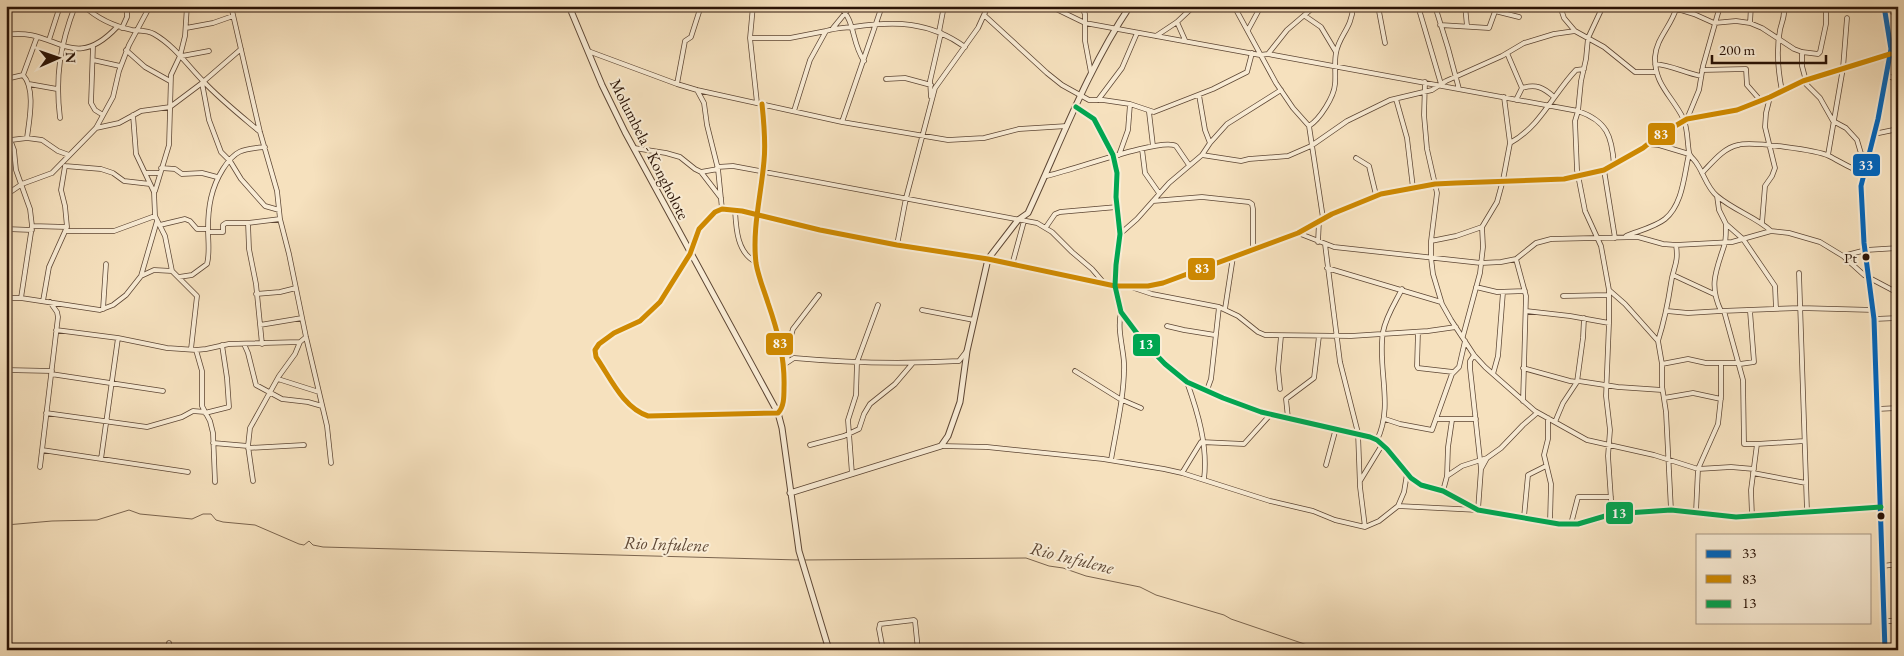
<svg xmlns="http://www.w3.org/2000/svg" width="1904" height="656" font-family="'EB Garamond',serif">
  <rect width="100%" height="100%" fill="#f6e1be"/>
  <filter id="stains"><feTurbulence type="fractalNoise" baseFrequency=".004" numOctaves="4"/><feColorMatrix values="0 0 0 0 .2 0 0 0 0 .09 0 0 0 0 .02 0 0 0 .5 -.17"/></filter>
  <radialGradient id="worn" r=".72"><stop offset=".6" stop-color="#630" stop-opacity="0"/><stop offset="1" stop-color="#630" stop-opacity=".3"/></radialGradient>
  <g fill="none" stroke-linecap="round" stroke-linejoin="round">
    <path stroke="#7b654f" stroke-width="1" d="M6 525 52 521 97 520 129 510 140 514 192 519 203 514H211L216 520 223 522 255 525 299 544 304 545 309 541 313 545 323 547 799 560
      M803 560 1026 558 1049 566 1063 568 1086 576 1140 587 1156 595 1224 615 1231 619 1322 650"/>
    <defs>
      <path id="minor" d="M84 6C98 19 113 26 132 30 139 31 147 30 154 34 175 46 188 66 204 82 221 100 240 115 259 131
        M231 6 260 132 277 191 280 219 289 254 306 337 327 426 331 463
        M753 6 750 38 757 103
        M839 6C856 21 851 42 864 61
        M1050 6 1085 23 1260 55 1268 54 1578 111C1607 121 1612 136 1614 165
        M1081 6 1085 14V41L1091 73
        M1234 6 1276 83 1293 108 1309 126 1323 218
        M1378 6 1385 43
        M1418 6 1441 84
        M1435 6 1448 48 1459 89
        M1465 6 1467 26
        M1560 6 1564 18 1575 31 1604 47 1635 72H1655
        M1603 6 1588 38 1586 59 1581 81 1578 111 1575 121 1577 170 1585 211 1601 246 1609 290 1625 304 1658 341 1662 364V386L1666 412 1671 510
        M1668 6 1694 14 1714 23 1736 21 1750 23 1762 28 1794 49 1802 52 1818 54 1820 52 1826 24V6
        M1884 6 1891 49 1878 119 1861 186 1864 243 1874 319 1885 650
        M1676 9C1671 26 1656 39 1655 57 1654 84 1672 96 1683 118 1688 128 1687 141 1689 152 1689 156 1695 160 1697 164 1704 174 1707 188 1717 196 1735 211 1756 217 1771 231
        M1885 10 1898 13
        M1495 11 1519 17
        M985 16 1047 73 1062 85 1089 100H1103L1130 104 1154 112 1213 89 1247 72 1252 53
        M1305 16 1321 27 1336 52
        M1177 22 1185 40
        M1750 23 1751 6
        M1440 25 1489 28 1497 6
        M122 28 127 17V6
        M186 28 213 23 233 16
        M833 28 851 6
        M1248 30 1261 6
        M939 32 944 6
        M6 35C55 26 72 75 117 27
        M1156 36 1177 22 1194 6
        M750 38H790L826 31
        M49 40 60 6
        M93 46 91 103 95 110 103 115
        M126 50 145 67 170 81
        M588 51 677 84 697 90 842 122 948 140 984 138 1019 129 1067 126
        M1802 52V66L1806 81
        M1507 53 1522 88
        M1268 54 1287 30 1315 6
        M182 56 209 51
        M93 60 120 66
        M1655 64C1671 65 1685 73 1701 76
        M1702 70 1746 69 1747 85 1761 101
        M23 75C36 89 29 121 27 138
        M23 75 37 37
        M1886 76 1898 79
        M6 79 23 75
        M886 79 905 78 931 85
        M1803 81 1820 98 1833 121 1846 128 1857 140 1865 167
        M203 82 202 83 209 120 221 152 230 161 241 179 265 206 279 210
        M203 82 241 49
        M1425 82 1424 115 1427 149 1437 193 1431 241V258L1433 274 1442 304 1451 320 1474 355 1485 367 1535 411 1587 440 1654 455 1698 469 1731 467 1754 469
        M29 84 57 89
        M677 84 685 41 691 37 701 6
        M697 90 704 103 707 125 718 169 722 209
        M1782 91C1778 71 1776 50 1780 30 1782 21 1786 14 1783 6
        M1199 95 1205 130 1210 143
        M931 97 930 81 941 33
        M1396 99 1407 138 1413 188
        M1098 100 1122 68 1137 33
        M1516 100 1522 88C1536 84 1543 87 1554 97
        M762 104C764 123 766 142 764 161 761 196 752 229 756 263 758 276 764 290 768 303 778 332 785 358 784 388 784 397 784 407 778 413L648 416C623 408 610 377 596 357L595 350 599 344 614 333 640 321 660 302 690 254 699 229 715 212 722 209 742 211 820 230 897 245 988 259 1115 286H1148L1163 283 1298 233 1332 214 1381 194 1435 184 1456 183 1564 179 1604 170 1643 148 1658 136 1687 119 1737 110 1770 97 1803 81 1890 54
        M1076 107 1094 119 1113 155 1117 173 1116 197 1120 234 1116 265 1115 286 1121 312 1142 340 1165 364 1187 382 1223 398 1261 412 1370 437 1377 440 1387 449 1411 478 1421 485 1443 491 1478 510 1559 524H1578L1612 514 1671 510 1736 517 1881 507
        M794 111 810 60 826 31C835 28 843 28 853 27 895 21 929 21 965 47
        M1149 112 1153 146
        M133 115 136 154 154 192 155 216 165 236 172 271 197 296 191 349
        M60 118C55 77 60 45 75 6
        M1687 119 1699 90 1703 66 1720 6
        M842 122 882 6
        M1309 126C1320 119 1334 97 1335 84 1336 74 1334 63 1336 53 1339 35 1352 29 1353 6
        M96 128 119 123 141 111 170 107 202 83
        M6 129 14 150 16 170 30 209 32 226 21 298
        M1874 134 1898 129
        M11 140 27 138 42 140 58 151 69 155
        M1510 143C1541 126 1553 94 1576 70L1584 69
        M634 148 666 153 680 157 695 169 701 172 721 198
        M1142 149 1145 173 1159 193
        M1119 155 1128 130 1130 104
        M1202 155 1241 161 1249 159 1288 156 1311 146 1347 121 1390 100 1432 90 1446 81 1502 56 1524 43 1554 34 1575 31
        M1828 155 1843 68 1847 18
        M1356 158 1369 166 1376 195
        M65 166 101 169 113 173 124 181 150 184
        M717 167 733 166 1037 223 1052 232 1072 252 1092 269 1104 283
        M161 168 175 169 182 174 202 173 217 177
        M1604 170 1615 238
        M701 172 718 169
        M145 173H159
        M1702 173C1712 163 1723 148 1738 145 1751 141 1817 150 1829 156 1841 162 1851 169 1864 173
        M1046 176C1068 172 1161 137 1176 146L1189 165
        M155 191 169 145 171 75 180 56 185 36 187 6
        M6 195 22 184 52 173 96 128 113 97 119 71 129 45 150 6
        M1717 196 1719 210 1726 224 1743 239 1775 286 1776 309
        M1153 201 1202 197 1249 202 1252 204 1253 209V249
        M735 210C736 228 737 253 756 262
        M248 223 249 249 256 284 262 344
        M1762 223 1765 186 1772 176 1775 168 1765 127 1766 113 1770 97
        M1726 224C1726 230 1726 237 1725 243 1717 269 1708 284 1721 311L1800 308 1874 310
        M160 225 185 219 190 221 197 229H208
        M32 226 67 227
        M1046 227 1055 214 1060 212 1117 207
        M6 229 32 230
        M66 231H114L155 216
        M208 232H223V225L226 223H248L280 219
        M1298 233 1334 247 1481 263 1501 262 1516 259 1536 243 1551 239 1638 237 1663 244 1676 245 1732 242 1771 231 1789 233 1820 242 1843 256 1866 250 1898 248
        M1120 234 1137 219 1169 183 1202 155 1210 143 1227 124 1281 90
        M1626 236C1638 231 1655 227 1665 219 1683 204 1684 175 1689 154L1659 145 1648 144
        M1431 241 1456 236 1482 227
        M1318 242 1319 221
        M1325 244 1340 362 1358 433 1360 487 1365 527
        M897 245 906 198 935 88 978 28 988 6
        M1843 256 1864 275 1898 293
        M1516 259 1526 296 1523 401
        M1012 265 1024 221
        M1327 268 1441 302
        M1799 273 1807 511
        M1673 275 1714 294
        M141 276 154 270 172 271
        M179 277 192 275 207 264C210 253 208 241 208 229 208 207 211 188 223 169 235 150 242 149 265 147
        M1476 287 1497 292 1525 291
        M1134 288 1152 294 1219 307 1238 316 1258 332 1265 335 1351 336 1428 331 1456 327
        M1609 290V323L1606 396 1610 430 1608 456 1612 514
        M256 294 280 292 296 288
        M1563 296 1608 295
        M6 298H21L100 310 113 305 126 295 141 276 157 221
        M43 301 49 267 67 227 65 206 61 190 65 166
        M103 309 106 264
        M1225 309 1233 257
        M922 310 974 320
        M1526 311 1570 316 1609 323
        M1667 311 1688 313 1721 311
        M1724 311 1743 380 1744 444H1757L1751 490 1752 516
        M1874 319 1898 318
        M260 325 302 318
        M1167 326 1184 330 1215 335
        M56 330 118 338 167 348 196 350 206 349 229 344 300 342
        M1418 332 1417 366 1418 368 1453 372
        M1463 336 1480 273 1483 247 1482 227 1497 202 1503 180 1510 143 1504 97
        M1658 341C1664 322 1668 303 1671 283 1673 268 1679 263 1676 245
        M244 344 248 353 256 385 282 399 308 402 322 406
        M196 350 202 371V406L210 421 213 433 215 482
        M1474 355 1470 361V368L1481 469
        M786 363C790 352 789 340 793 329L819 295
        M785 364 794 358C849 363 904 364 959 361L966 352
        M1662 364 1688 359 1706 363H1739
        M1740 364 1754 362 1750 311
        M1523 368 1570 381 1577 382 1583 338 1584 318
        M6 370 52 371
        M1075 371 1120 399 1141 408
        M51 374 163 391
        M1493 374 1498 356 1503 292
        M278 379 319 392
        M1187 382C1198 413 1208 446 1204 479
        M1280 389 1278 369 1281 336
        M1207 390 1211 379 1219 307
        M1664 398 1693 393 1721 399
        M1877 409 1898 408
        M46 413 147 427 182 417 193 411 205 412
        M205 413 229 407 227 378 222 345
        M1288 418 1286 399 1314 378 1319 336
        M1548 418V439L1544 455 1551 484 1550 522
        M1385 419 1400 424 1432 430 1452 374 1459 367 1465 341
        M1436 419H1476
        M1555 422 1563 403 1577 382 1579 381 1618 387 1662 390
        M1377 440C1394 406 1377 368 1383 332 1386 316 1395 303 1402 289
        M213 443 248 446
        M1757 444 1804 441
        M810 445 844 436 859 429 864 414 870 404 895 384 912 364
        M941 446 987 447 1103 459 1164 469 1182 473 1270 501 1313 511 1335 520 1365 527 1379 521 1398 506 1404 492 1407 474
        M248 448 304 445
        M42 450 188 472
        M101 459 118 338
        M1111 460C1116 430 1125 393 1124 363 1123 346 1117 330 1121 312
        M1326 465 1336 428
        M40 467 58 317 57 312 50 302
        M1182 473 1201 442 1244 444 1270 415
        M1753 473 1806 483
        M852 474 848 420 856 395 857 362 878 305
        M1447 476 1462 466 1487 458
        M253 481 248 446 250 428 279 376 295 354 300 342 306 337
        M1360 481 1382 445
        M1443 491 1447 476 1448 447 1452 420
        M1398 506 1478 510 1481 469 1487 458 1501 448 1523 425 1537 413
        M1696 512 1698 469 1718 424 1721 397V363
        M1524 517 1528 475 1546 466
        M1571 524 1578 497H1611
        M1883 566 1898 564
        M1884 621H1898
        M169 650V643
        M883 650 879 629 880 624 914 620 915 621 918 650"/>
      <path id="tertiary" d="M569 6 602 85 625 132 778 413 782 428 799 551 829 650
        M790 493 941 446 948 436 960 402 967 351 988 259 1018 220 1028 213C1060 144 1087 70 1130 6"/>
    </defs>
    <use href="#minor" stroke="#5d4634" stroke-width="5.5"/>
    <use href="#tertiary" stroke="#5d4634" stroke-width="7"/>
    <use href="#minor" stroke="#f9ecd5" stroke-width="4"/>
    <use href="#tertiary" stroke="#f9ecd5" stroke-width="5"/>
    <defs>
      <path id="bus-1" d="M1884 6 1891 49 1878 119 1861 186 1864 243 1874 319 1885 650"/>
      <path id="bus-2" d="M762 104C764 123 766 142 764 161 761 196 752 229 756 263 758 276 764 290 768 303 778 332 785 358 784 388 784 397 784 407 778 413L648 416C623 408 610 377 596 357L595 350 599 344 614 333 640 321 660 302 690 254 699 229 715 212 722 209 742 211 820 230 897 245 988 259 1115 286H1148L1163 283 1298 233 1332 214 1381 194 1435 184 1456 183 1564 179 1604 170 1643 148 1658 136 1687 119 1737 110 1770 97 1803 81 1890 54"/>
      <path id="bus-3" d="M1076 107 1094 119 1113 155 1117 173 1116 197 1120 234 1116 265 1115 286 1121 312 1142 340 1165 364 1187 382 1223 398 1261 412 1370 437 1377 440 1387 449 1411 478 1421 485 1443 491 1478 510 1559 524H1578L1612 514 1671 510 1736 517 1881 507"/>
    </defs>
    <use href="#bus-1" stroke="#f9ecd5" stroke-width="9"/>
    <use href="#bus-2" stroke="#f9ecd5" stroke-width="9"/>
    <use href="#bus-3" stroke="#f9ecd5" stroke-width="9"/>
    <use href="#bus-1" stroke="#0065bd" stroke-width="5"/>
    <use href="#bus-2" stroke="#ce8901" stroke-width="5"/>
    <use href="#bus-3" stroke="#00a651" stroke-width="5"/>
  </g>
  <g fill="#2a1306" stroke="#f9ecd5" stroke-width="2">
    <circle cx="1866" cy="257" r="4.5"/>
    <circle cx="1881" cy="516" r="4.5"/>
  </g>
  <g text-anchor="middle" stroke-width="4" stroke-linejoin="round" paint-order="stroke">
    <g font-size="15" fill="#2a1306" stroke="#f9ecd5" text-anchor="end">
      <text x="1857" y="263">Pt</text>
    </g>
    <g font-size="16" fill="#2a1306" stroke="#f9ecd5">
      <text transform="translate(650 149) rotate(63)" y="6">Molumbela - Kongholote</text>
    </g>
    <g font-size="18" font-style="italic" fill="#604936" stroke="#f9ecd5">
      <text transform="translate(666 544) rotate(2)" y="6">Rio Infulene</text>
      <text transform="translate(1072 558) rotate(14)" y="6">Rio Infulene</text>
    </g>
  </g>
  <g stroke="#f9ecd5" stroke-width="2">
    <rect x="1647" y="122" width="29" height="24" rx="5" fill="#ce8901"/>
    <rect x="1852" y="153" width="29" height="24" rx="5" fill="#0065bd"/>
    <rect x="1187" y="257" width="29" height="24" rx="5" fill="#ce8901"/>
    <rect x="765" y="332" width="29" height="24" rx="5" fill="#ce8901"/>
    <rect x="1132" y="333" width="29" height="24" rx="5" fill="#00a651"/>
    <rect x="1605" y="501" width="29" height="24" rx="5" fill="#00a651"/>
  </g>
  <g font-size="14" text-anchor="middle" font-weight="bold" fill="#fff">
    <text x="1661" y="139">83</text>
    <text x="1866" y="170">33</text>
    <text x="1202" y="273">83</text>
    <text x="780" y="348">83</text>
    <text x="1146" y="349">13</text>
    <text x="1619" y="518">13</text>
  </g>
  <rect width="1904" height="656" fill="none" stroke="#f6e1be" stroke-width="25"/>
  <rect x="8" y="8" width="1889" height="641" fill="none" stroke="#2a1306" stroke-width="2.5"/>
  <rect x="12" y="12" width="1879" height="631" fill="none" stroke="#2a1306"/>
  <rect x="1696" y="534" width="175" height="90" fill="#f9ecd5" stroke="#a69582"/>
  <rect x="1706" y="550" width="25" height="8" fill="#0065bd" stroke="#a69582"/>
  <text x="1742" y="558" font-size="15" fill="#2a1306">33</text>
  <rect x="1706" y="575" width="25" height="8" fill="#ce8901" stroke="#a69582"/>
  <text x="1742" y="584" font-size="15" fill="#2a1306">83</text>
  <rect x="1706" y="600" width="25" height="8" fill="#00a651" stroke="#a69582"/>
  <text x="1742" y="608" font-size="15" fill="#2a1306">13</text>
  <g transform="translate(58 58) rotate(88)" stroke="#f9ecd5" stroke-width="4" paint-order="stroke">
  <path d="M0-4L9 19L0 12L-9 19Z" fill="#2a1306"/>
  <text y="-8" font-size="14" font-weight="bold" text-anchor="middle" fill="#2a1306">N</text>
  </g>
  <path d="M1712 55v8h114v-8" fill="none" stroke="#2a1306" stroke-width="2.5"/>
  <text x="1719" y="55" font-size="15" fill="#2a1306" stroke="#f9ecd5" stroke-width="4" paint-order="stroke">200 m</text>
  <rect width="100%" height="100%" filter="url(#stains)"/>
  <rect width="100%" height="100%" fill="url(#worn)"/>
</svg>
